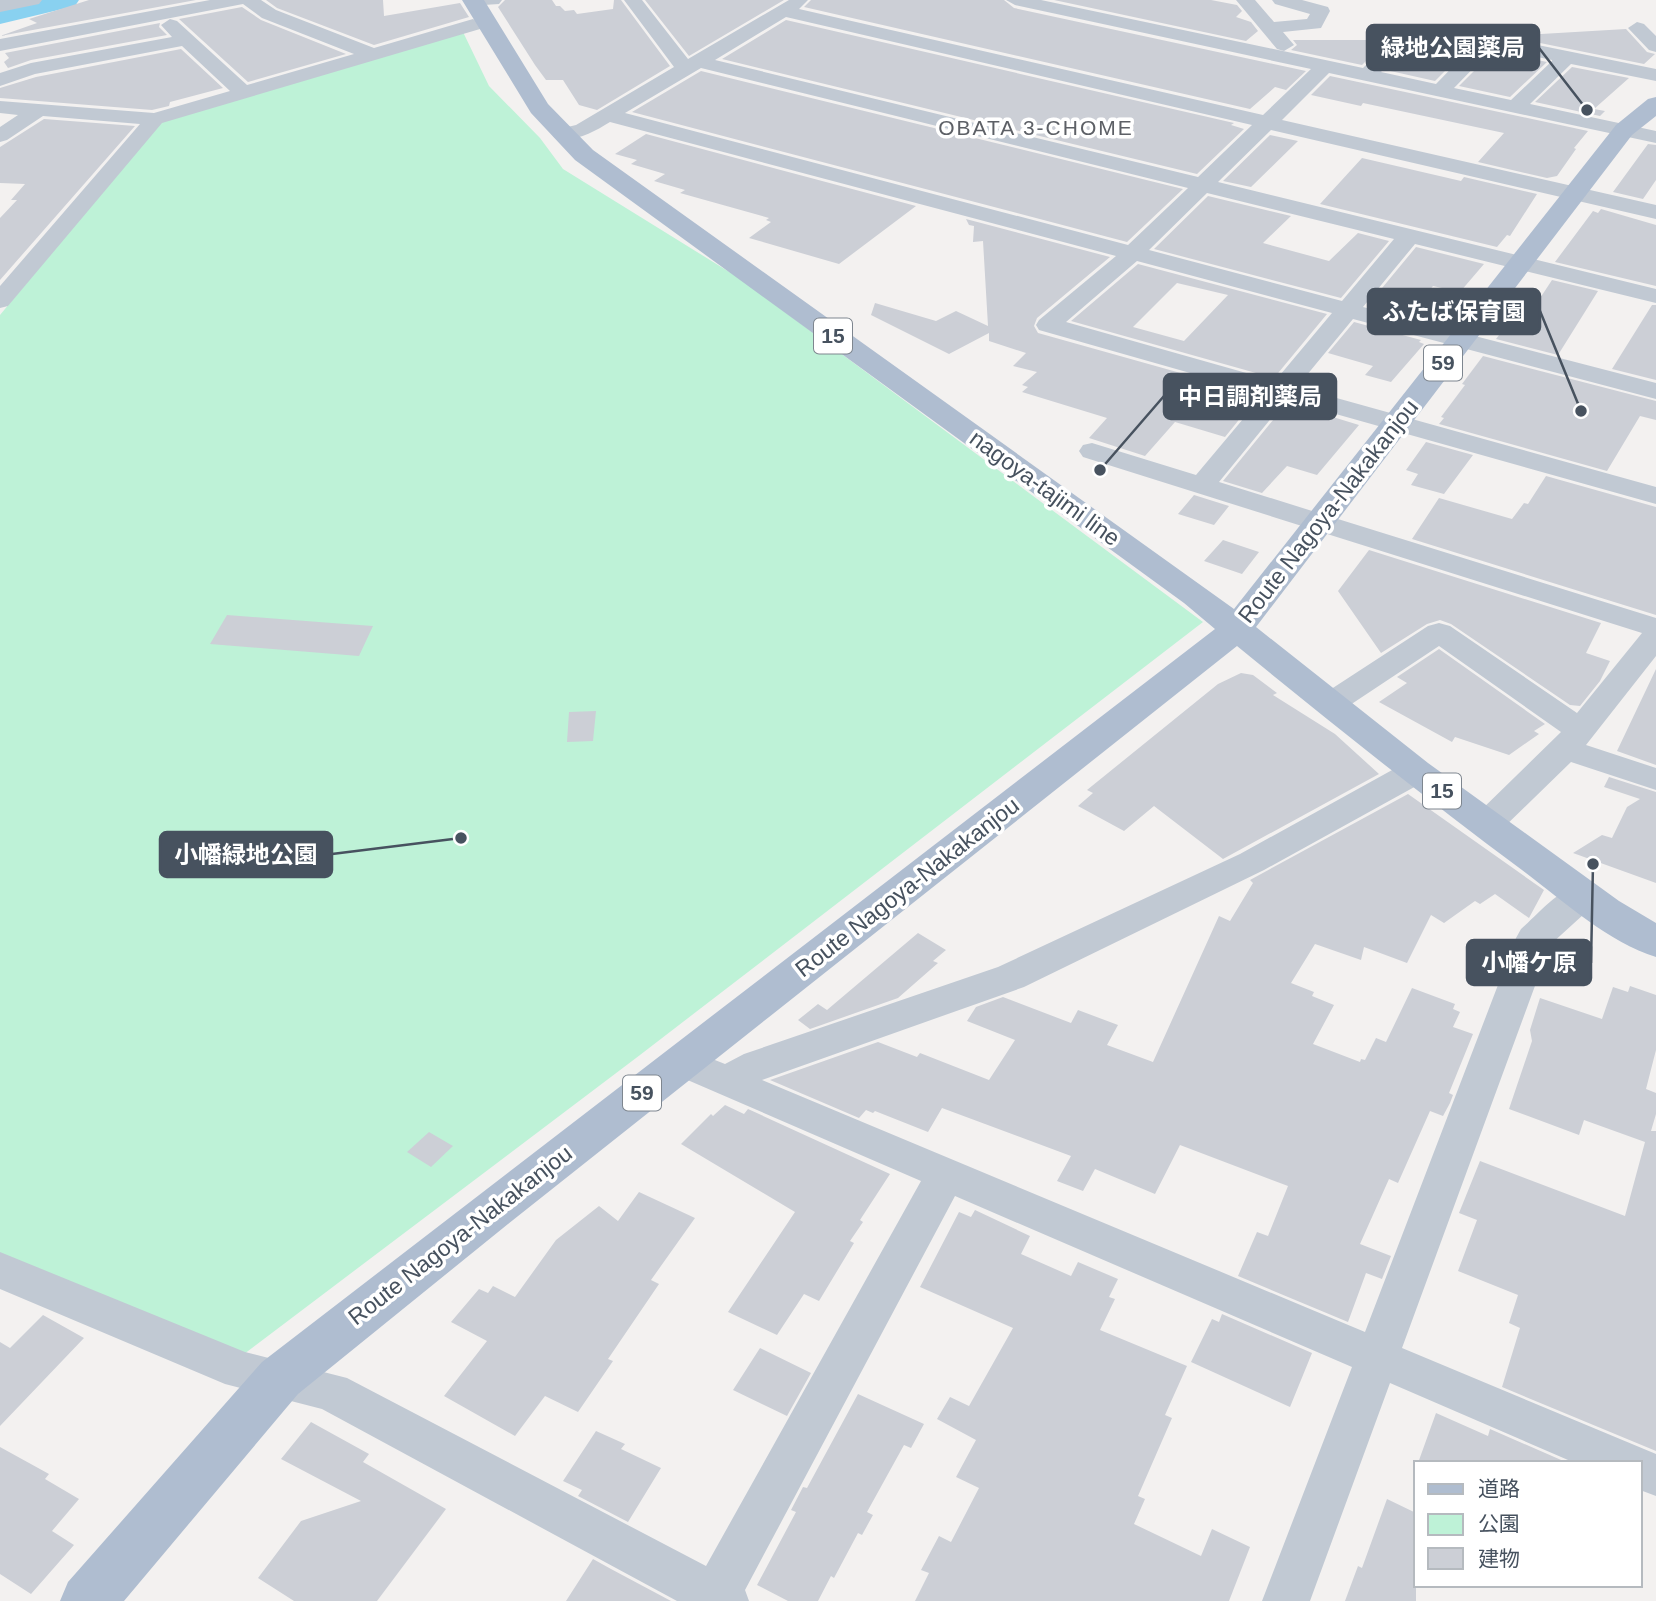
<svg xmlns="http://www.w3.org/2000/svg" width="1656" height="1601" font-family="Helvetica,'Noto Sans JP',sans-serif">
  <rect width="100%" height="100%" fill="#f3f1f0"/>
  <path fill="#bef2d7" d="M463 32 489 86 540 138 563 169 739 278 1203 622 640 1055 244 1354 0 1253V315L165 116Z"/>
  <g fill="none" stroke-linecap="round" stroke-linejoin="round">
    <path fill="#89d1f0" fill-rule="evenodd" d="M26 0H79L75 6 0 24V6Z"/>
  </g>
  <path fill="#cccfd6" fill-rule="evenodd" d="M89 0H196L0 36 37 23 29 19Z
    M266 0H383L384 16 460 3 469 17 374 45 277 8Z
    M505 0H552L556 6H560L565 11 574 10 577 14 613 9 614 0H621L670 66 597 110 579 105 563 80H546L535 65 498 7Z
    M645 0H784L689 56Z
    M811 0H1004L1014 8 1306 71 1286 90 1275 87 1250 109 804 7Z
    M1054 0H1211L1237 5 1242 11 1236 17 1251 22 1258 31 1246 41Z
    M242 7 261 20 346 54 248 82 179 19Z
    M786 20 1234 123 1231 125 1244 129 1197 174 722 59Z
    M160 23 159 27 167 35 31 60 8 68 4 62 9 58 5 53Z
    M1626 29 1647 52 1655 54 1644 64 1505 36Z
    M1387 37H1390L1362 65 1291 50 1297 45 1293 40H1371Z
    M1419 37 1444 40 1470 46 1435 81 1386 70Z
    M181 49 223 88 170 102 169 106 152 110 0 98V88L36 77Z
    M1494 51 1547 62 1510 97 1459 86Z
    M1572 67 1629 78 1594 109 1605 111 1600 116 1535 102Z
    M701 71 1183 189 1127 242 632 112Z
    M1330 76 1588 131 1574 148 1576 149 1557 176 1547 178 1478 162 1504 133 1363 103 1361 106 1311 95Z
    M44 119 135 126 0 280V218L17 200H11L25 184 0 183V147Z
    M646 134 916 206 839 264 749 238 771 222 766 220 769 218 680 193 685 190 654 181 665 174 631 164 637 160 615 154Z
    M1270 135 1298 141 1251 187 1223 181Z
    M1648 144 1656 145V180L1643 199 1613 192Z
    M1362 158 1461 181 1464 177 1537 194 1510 236 1507 235 1497 247 1320 204Z
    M1208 196 1291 216 1263 243 1329 261 1358 233 1389 241 1341 298 1154 249Z
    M1601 209 1656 225V286L1555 262 1593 211 1598 213Z
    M966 219 1110 257 1037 318 1034 326 1038 333 1259 395 1225 437 1175 422 1145 456 1089 438 1107 418 1022 392 1028 387 1022 385 1037 372 1013 366 1026 353 989 341V333L949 354 871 315 875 303 936 321 956 311 988 326 983 241 973 242 974 226 969 225Z
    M1416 247 1484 264 1460 292 1433 286 1408 316 1368 305Z
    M1138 264 1327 314 1274 378 1071 321ZM1177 283 1228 295 1184 341 1133 327Z
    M1552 280 1598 291 1558 355 1496 339 1508 323 1521 327Z
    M1652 305H1656V380L1612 369Z
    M1354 322 1421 340 1419 342 1424 344 1391 382 1365 375 1373 366 1328 353Z
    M1483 356 1656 401V420L1640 416 1607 471 1439 424 1444 418 1441 417 1465 385 1462 384Z
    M1287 403 1359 425 1317 475 1287 466 1262 493 1223 481Z
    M1426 442 1473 455 1444 494 1411 485 1418 474 1406 470Z
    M1546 476 1656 507V615L1412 539 1439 498 1512 519 1524 503 1528 504Z
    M1194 495 1229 506 1214 525 1178 514Z
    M1223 540 1259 552 1242 574 1204 561Z
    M1369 550 1601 623 1586 653 1610 661 1600 681 1580 706 1570 705 1451 624 1440 620 1427 624 1381 653 1338 591Z
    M227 615 332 623 373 626 359 656 210 644Z
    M1439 649 1545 724 1534 731 1539 734 1509 755 1455 737 1452 742 1379 702 1407 683 1397 677Z
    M1656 669V765L1617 751Z
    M1241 673 1253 675 1277 693 1273 695 1335 734 1379 774 1223 859 1154 806 1124 831 1078 806 1093 793 1087 790 1218 684Z
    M596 711 593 741 567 742 569 712Z
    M1609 777 1656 792V883L1573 853 1602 835 1612 838 1627 807 1640 799 1604 787Z
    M1408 794 1544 890 1529 918 1495 894 1480 904 1475 901 1444 923 1431 915 1407 963 1364 947 1361 960 1315 944 1291 983 1314 992 1312 996 1334 1005 1313 1044 1360 1062 1361 1059 1365 1060 1376 1038 1386 1042 1412 988 1455 1004 1453 1009 1460 1012 1453 1027 1473 1034 1449 1093 1453 1095 1450 1103 1443 1116 1430 1111 1398 1183 1389 1179 1360 1244 1391 1256 1382 1279 1366 1273 1348 1322 1238 1276 1257 1232 1268 1236 1288 1186 1180 1145 1155 1194 1095 1169 1083 1191 1057 1181 1071 1156 942 1108 928 1132 875 1111 873 1113 866 1110 859 1118 770 1080 878 1042 917 1057 920 1053 989 1080 1015 1040 967 1021 976 1007 1003 997 1071 1023 1078 1010 1118 1025 1107 1045 1153 1062 1219 916 1230 921 1253 883 1250 880Z
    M918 933 946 950 933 961 938 963 898 998 810 1029 798 1020 818 1004 827 1010Z
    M1630 986 1656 995V1050L1646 1089 1656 1093V1114L1651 1131H1656V1451L1502 1387 1520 1328 1509 1323 1518 1295 1458 1271 1477 1220 1459 1213 1480 1161 1625 1216 1645 1142 1584 1120 1579 1135 1509 1109 1532 1041 1530 1030 1540 998 1602 1019 1613 987 1628 992Z
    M725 1105 744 1114 748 1109 890 1174 860 1220 863 1222 850 1241 854 1243 819 1301 804 1294 777 1335 728 1312 795 1212 681 1144 711 1114 713 1116Z
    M429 1132 453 1146 431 1167 407 1152Z
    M639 1192 695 1218 651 1280 659 1284 608 1359 613 1361 578 1412 545 1396 515 1436 444 1396 487 1341 451 1322 479 1289 488 1293 493 1286 515 1297 556 1240 599 1206 618 1221Z
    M975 1210 1030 1236 1021 1254 1071 1276 1078 1262 1118 1279 1109 1297 1115 1299 1100 1330 1187 1366 1165 1415 1172 1418 1138 1496 1145 1499 1134 1524 1201 1556 1212 1529 1250 1547 1229 1601H915L929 1573 921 1570 939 1536 951 1542 979 1488 956 1477 976 1440 937 1419 950 1397 969 1406 1013 1328 920 1287 959 1212 971 1217Z
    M1222 1314 1312 1353 1290 1407 1191 1362 1212 1319 1219 1322Z
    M43 1315 84 1338 0 1426V1342L10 1348Z
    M760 1348 811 1373 787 1416 733 1390Z
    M858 1394 924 1424 911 1448 904 1445 867 1512 873 1515 862 1535 858 1533 834 1578 831 1576 818 1601H788L757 1585 796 1512 791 1510 803 1487 807 1488Z
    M1436 1413 1488 1436 1490 1429 1568 1463H1418Z
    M311 1422 369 1454 363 1462 446 1509 377 1601H294L258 1578 301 1521 361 1501 281 1459Z
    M596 1431 625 1444 621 1449 661 1468 628 1522 578 1496 582 1490 563 1481Z
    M0 1447 49 1474 45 1479 79 1499 52 1531 74 1545 31 1594 0 1574Z
    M1387 1499 1416 1513V1601H1345L1358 1566 1362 1568Z
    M593 1559 611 1569 671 1601H566Z"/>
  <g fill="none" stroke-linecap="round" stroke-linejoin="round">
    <path fill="#c1c9d3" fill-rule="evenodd" d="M0 0H42L39 4 0 12Z
      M210 0H261L276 10 374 48 473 19 482 25 480 29 162 123 8 306 0 308V286L140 124 43 116 7 140 0 142V127L18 115 0 113V101L154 113 230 91 182 46 35 74 0 86V73L31 63 172 37 161 25 170 19 177 21 247 85 354 54 262 18 243 4 0 51V39Z
      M466 0H502L499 4 468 6Z
      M624 0H642L688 59 789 0H808L799 9 1263 115 1311 69 1015 5 1006 0H1041L1363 68 1399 32 1406 30 1415 36 1381 72 1436 84 1475 44 1446 38 1444 34 1453 28 1656 69V81L1571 64 1530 104 1656 131V143L1329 73 1282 120 1656 205V219L1271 130 1218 182 1656 289V303L1415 244 1363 307 1656 383V399L1353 319 1297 387 1656 487V504L1286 400 1219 482 1656 618V656L1586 745 1656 768V790L1571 762 1499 832 1487 835 1475 832 1470 824 1475 816 1561 732 1439 646 1341 711 1330 714 1319 711 1314 704 1319 697 1428 626 1439 623 1450 626 1577 713 1642 633 1083 457 1079 451 1083 445 1092 443 1196 475 1264 394 1039 330 1036 325 1039 320 1116 256 610 122C594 132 574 143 555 138L552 134 555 130 576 125 674 67ZM786 17 1252 125 1198 177 715 60ZM1493 48 1552 60V61L1511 100 1454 88ZM701 68 1188 188 1128 245 625 113ZM1207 193 1394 239 1342 301 1149 250ZM1137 261 1332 313 1275 381 1066 322Z
      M1236 0H1255L1274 22 1307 19 1310 14 1275 4 1272 0H1302L1328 7 1330 11 1321 28 1283 32 1294 45 1284 51 1277 49Z
      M1637 22 1644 24 1656 36V52L1649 50 1628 28Z
      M1415 761 1427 764 1431 772 1427 780 1264 870 1024 987 762 1080 1365 1332 1516 938 1521 929C1542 911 1566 878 1595 886L1601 895 1595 904 1550 945 1402 1348 1656 1454V1496L1640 1490V1463H1575L1390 1383 1310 1601H1262L1352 1367 955 1196 745 1590 749 1601H677L322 1409 225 1384 0 1289V1252L245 1352 347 1378 706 1566 921 1181 669 1072 663 1062 669 1052 682 1047 725 1064 744 1054 998 967 1240 854 1403 764Z"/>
    <path fill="#afbdd0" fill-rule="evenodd" d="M462 0H484L548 104 593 150 1234 609 1616 125 1648 99 1656 97V116L1632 135 1256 627 1428 763 1619 901 1656 923V957C1609 943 1562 900 1522 870 1425 798 1331 723 1237 646L508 1224 298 1394 124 1601H60L68 1582 262 1362 1215 629 1184 603 575 160 531 113Z"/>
  </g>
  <g text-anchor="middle" stroke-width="7" stroke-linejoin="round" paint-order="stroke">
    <g font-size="21" letter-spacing="2" fill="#5d6066" stroke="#fff">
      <text x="1036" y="135">OBATA 3-CHOME</text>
    </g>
    <g fill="#fff" stroke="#7e868f" stroke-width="2">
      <rect x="814" y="318.5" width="38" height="35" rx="5"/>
      <rect x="1424" y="345.5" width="38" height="35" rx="5"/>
      <rect x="1423" y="773.5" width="38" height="35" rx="5"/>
      <rect x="623" y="1075.5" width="38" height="35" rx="5"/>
    </g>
    <g font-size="21" font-weight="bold" fill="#47525f">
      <text x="833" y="343">15</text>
      <text x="1443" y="370">59</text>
      <text x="1442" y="798">15</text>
      <text x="642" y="1100">59</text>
    </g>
    <g font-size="23" fill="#47525f" stroke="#fff">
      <text transform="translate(1045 488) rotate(36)" y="8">nagoya-tajimi line</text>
      <text transform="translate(1328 511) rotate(-52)" y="8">Route Nagoya-Nakakanjou</text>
      <text transform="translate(907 887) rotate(-38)" y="8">Route Nagoya-Nakakanjou</text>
      <text transform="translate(460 1235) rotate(-38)" y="8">Route Nagoya-Nakakanjou</text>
    </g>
  </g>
  <path fill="none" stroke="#47525f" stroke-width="2.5" d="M1587 110L1539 48M1581 411L1540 311M1100 470L1164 396M461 838L332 854M1593 864L1591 963"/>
  <g fill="#47525f" stroke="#fff" stroke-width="2.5">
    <circle cx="1587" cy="110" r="7"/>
    <circle cx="1581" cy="411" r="7"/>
    <circle cx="1100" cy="470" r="7"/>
    <circle cx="461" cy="838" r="7"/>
    <circle cx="1593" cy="864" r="7"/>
  </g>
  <g fill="#47525f" stroke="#47525f" stroke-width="2.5">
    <rect x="1367" y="25" width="172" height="45" rx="7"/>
    <rect x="1368" y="289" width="172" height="45" rx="7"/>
    <rect x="1164" y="374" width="172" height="45" rx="7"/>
    <rect x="160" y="832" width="172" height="45" rx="7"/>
    <rect x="1467" y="940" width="124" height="45" rx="7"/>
  </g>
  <g font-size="24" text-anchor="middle" font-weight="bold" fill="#fff">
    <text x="1453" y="56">緑地公園薬局</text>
    <text x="1454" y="320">ふたば保育園</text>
    <text x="1250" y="405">中日調剤薬局</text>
    <text x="246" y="863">小幡緑地公園</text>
    <text x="1529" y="971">小幡ケ原</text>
  </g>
  <rect x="1414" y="1461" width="228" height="126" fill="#ffffff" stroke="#b5babf" stroke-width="2"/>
  <rect x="1428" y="1484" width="35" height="10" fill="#afbdd0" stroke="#b5babf" stroke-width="2"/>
  <text x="1478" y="1496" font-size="21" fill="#47525f">道路</text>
  <rect x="1428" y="1514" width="35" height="21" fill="#bef2d7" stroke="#b5babf" stroke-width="2"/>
  <text x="1478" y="1531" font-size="21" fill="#47525f">公園</text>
  <rect x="1428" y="1548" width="35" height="21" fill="#cccfd6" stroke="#b5babf" stroke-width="2"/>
  <text x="1478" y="1566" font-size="21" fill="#47525f">建物</text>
</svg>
